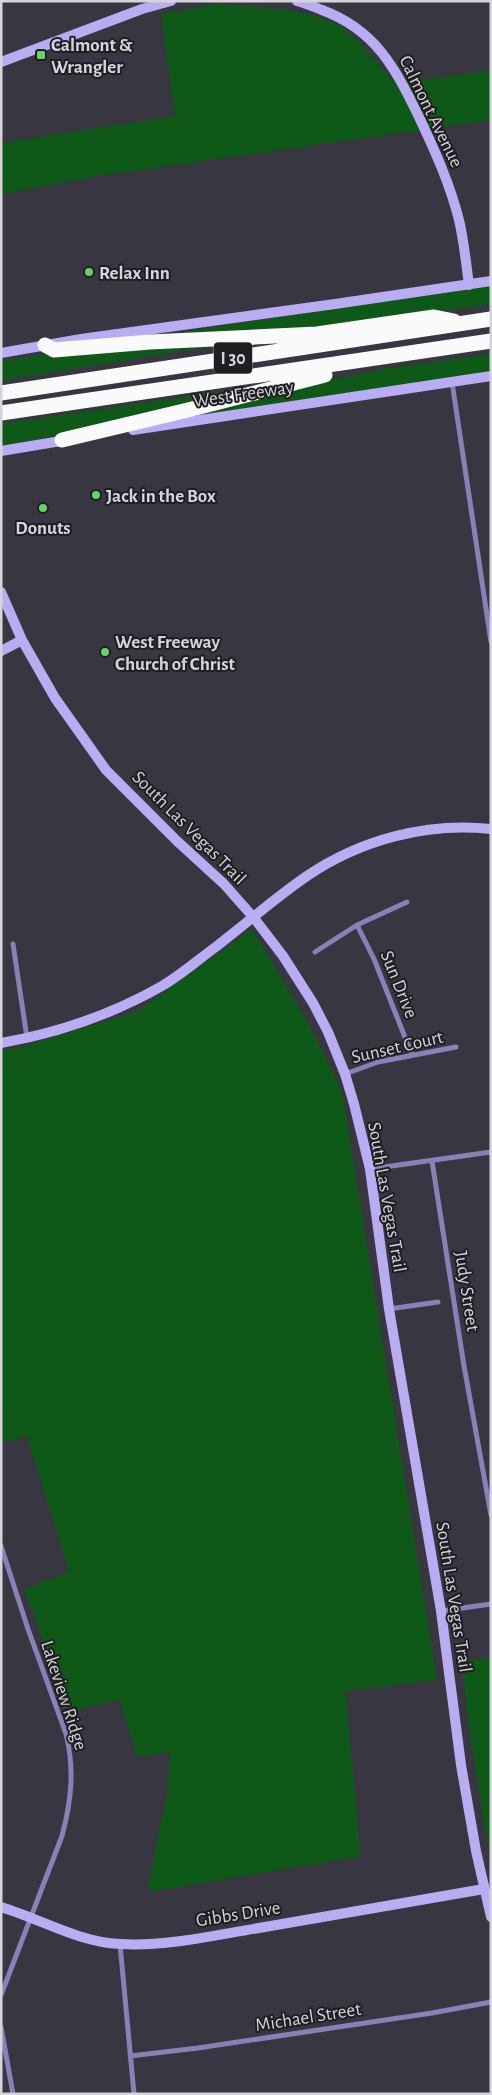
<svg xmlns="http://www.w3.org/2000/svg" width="492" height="2095" font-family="'Alegreya Sans',sans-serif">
  <rect width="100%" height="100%" fill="#383640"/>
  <path fill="#0f5918" d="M217 4C255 7 305 7 339 25 356 34 379 65 392 80L413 81 491 70V120L105 175 1 194V143L175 116 161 14Z
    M491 285V304L341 326 149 337Z
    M224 344 1 381V361L61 352Z
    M491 354V372L177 419 317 382 390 368Z
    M260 386 74 433 1 446V424Z
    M252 929 310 1026 342 1091 437 1680 345 1691 361 1856 168 1889 147 1890 167 1795 170 1752 137 1757 120 1700 69 1711 24 1589 69 1572 27 1436 1 1442V1050L29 1045 137 1011Z
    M491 1657V1855L486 1837 467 1713 462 1662Z"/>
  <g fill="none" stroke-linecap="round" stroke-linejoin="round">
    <path stroke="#8a80b7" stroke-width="5" d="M452 382 491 642
      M357 925 374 959 412 1055
      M13 944 27 1038
      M315 952 357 925 407 902
      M345 1074 378 1062 456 1047
      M432 1161 464 1366 491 1515
      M370 1169 491 1152
      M389 1309 438 1302
      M1 1546 28 1629 66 1734C75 1770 71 1802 62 1836L1 1995
      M441 1611 491 1604
      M120 1944 134 2094
      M1 2027 13 2094
      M130 2056 198 2048 432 2013 491 2002"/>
    <path stroke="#b9acf2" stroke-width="10" d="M297 1C306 3 314 7 322 10 376 30 395 68 419 117 435 151 450 184 459 220 464 241 466 263 469 285
      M1 62 142 9 171 1
      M1 353 81 339 335 304 491 281
      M133 430 491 376
      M1 451 67 440
      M1 592 22 640 55 698 106 770 177 841 224 884 254 918 283 956 313 1003 328 1032 345 1074 354 1104 370 1169 389 1309 441 1611 461 1765 476 1851 491 1917
      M1 651 22 640
      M1 1043C58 1033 111 1015 162 986 181 975 199 959 217 946 247 923 276 897 307 876 360 840 426 822 491 829
      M1 1907C41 1919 78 1942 120 1944 165 1947 215 1935 259 1928 334 1915 409 1902 484 1889"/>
    <path stroke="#fafafa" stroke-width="15" d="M45 345 54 350 150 342 317 334 434 317 454 321
      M1 393 491 319
      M1 413 491 341
      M62 440 188 410 325 375"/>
  </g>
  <g fill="#63d469" stroke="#1f1f23" stroke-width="2">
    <rect x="36" y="50" width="10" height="10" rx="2.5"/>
    <circle cx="89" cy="272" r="5"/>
    <circle cx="96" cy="495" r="5"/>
    <circle cx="43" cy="508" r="5"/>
    <circle cx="105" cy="652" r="5"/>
  </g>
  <g text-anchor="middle" stroke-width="4" stroke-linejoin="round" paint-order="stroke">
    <rect fill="#1f1f23" stroke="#9e9ea3" stroke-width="1" x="214" y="342.5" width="38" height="31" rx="4"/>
    <g font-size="18" font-weight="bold" fill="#d5d4da">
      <text x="233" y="364">I 30</text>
    </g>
    <g font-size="19" font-weight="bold" fill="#d5d4da" stroke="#1f1f23" text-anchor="start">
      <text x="51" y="51">Calmont &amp;<tspan x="51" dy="22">Wrangler</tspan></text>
      <text x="99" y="279">Relax Inn</text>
      <text x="106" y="502">Jack in the Box</text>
      <text x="43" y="534" text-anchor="middle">Donuts</text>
      <text x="115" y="648">West Freeway<tspan x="115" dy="22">Church of Christ</tspan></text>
    </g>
    <g font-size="19" fill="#d5d4da" stroke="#1f1f23">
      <text transform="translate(432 111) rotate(64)" y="7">Calmont Avenue</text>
      <text transform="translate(243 393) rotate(-8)" y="7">West Freeway</text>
      <text transform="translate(190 827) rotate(45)" y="7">South Las Vegas Trail</text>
      <text transform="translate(400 984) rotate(68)" y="7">Sun Drive</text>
      <text transform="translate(397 1046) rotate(-13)" y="7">Sunset Court</text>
      <text transform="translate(388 1197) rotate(80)" y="7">South Las Vegas Trail</text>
      <text transform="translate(468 1291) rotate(81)" y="7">Judy Street</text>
      <text transform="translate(455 1597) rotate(81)" y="7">South Las Vegas Trail</text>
      <text transform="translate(65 1695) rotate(72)" y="7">Lakeview Ridge</text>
      <text transform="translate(238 1913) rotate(-9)" y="7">Gibbs Drive</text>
      <text transform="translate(308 2016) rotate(-9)" y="7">Michael Street</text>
    </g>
  </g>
  <rect width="492" height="2095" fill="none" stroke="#d5d4da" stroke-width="5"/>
</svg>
